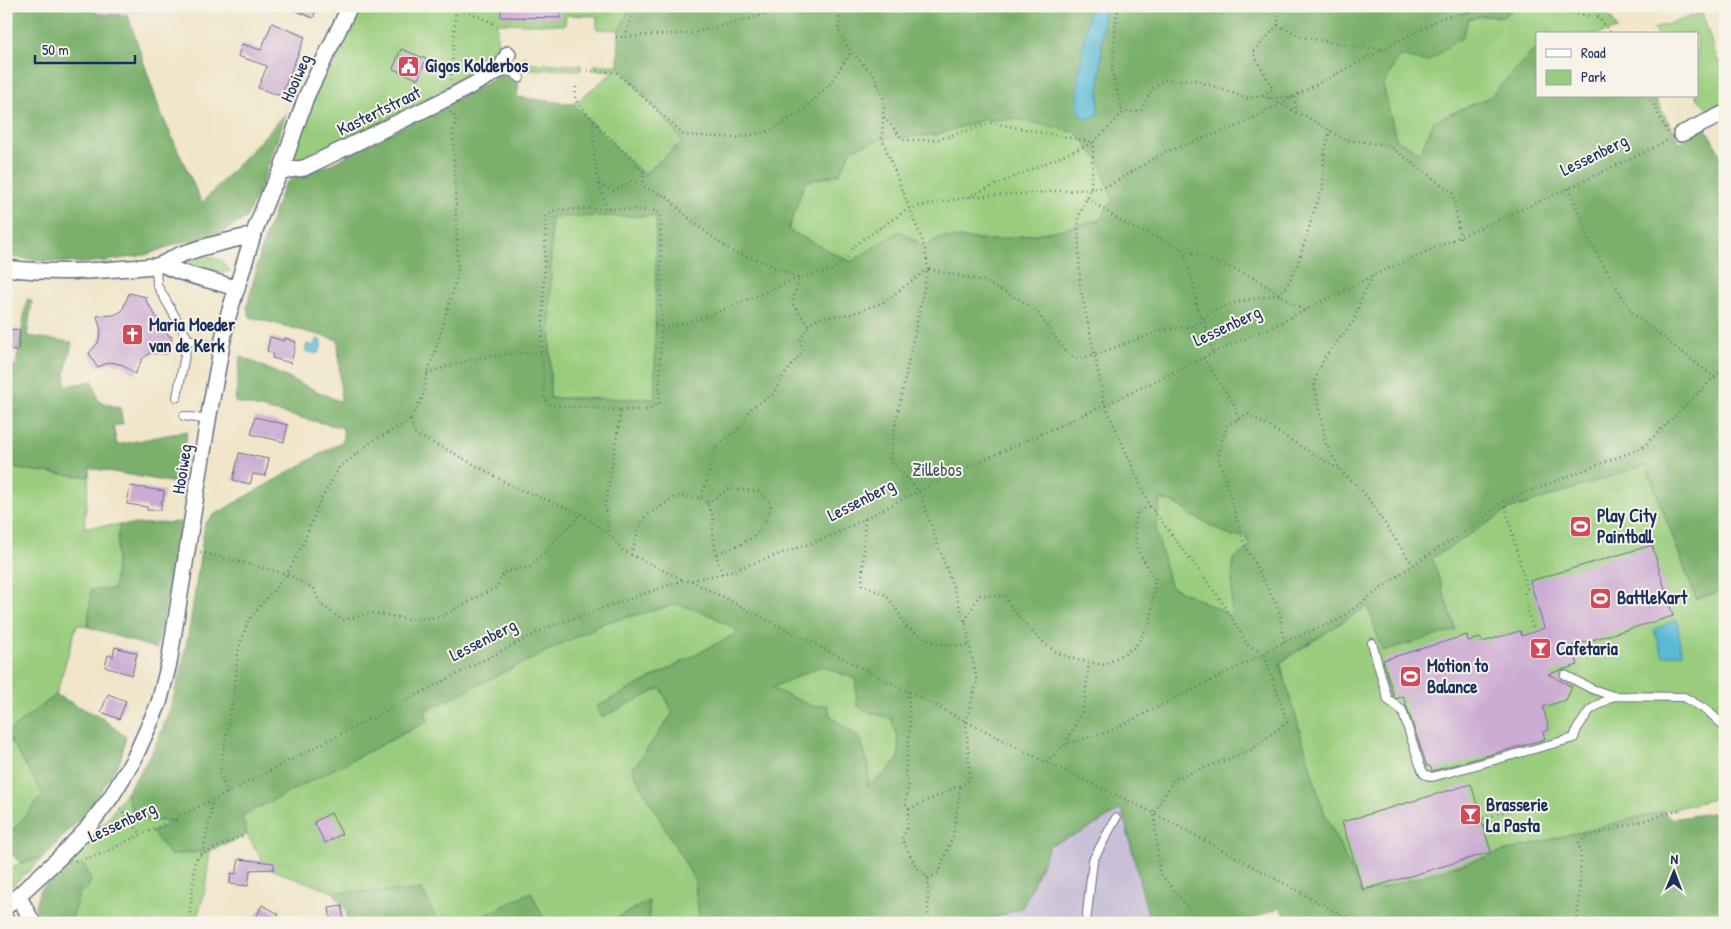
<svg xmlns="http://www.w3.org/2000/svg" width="1731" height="929" font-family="'Patrick Hand',sans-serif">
  <rect width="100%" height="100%" fill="#f7f3e8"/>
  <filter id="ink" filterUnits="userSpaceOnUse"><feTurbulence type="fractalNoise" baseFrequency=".02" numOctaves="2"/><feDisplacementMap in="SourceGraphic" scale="10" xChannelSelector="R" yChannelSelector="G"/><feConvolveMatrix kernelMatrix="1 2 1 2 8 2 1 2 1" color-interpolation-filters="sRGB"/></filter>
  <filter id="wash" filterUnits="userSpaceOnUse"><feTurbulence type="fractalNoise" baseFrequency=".0096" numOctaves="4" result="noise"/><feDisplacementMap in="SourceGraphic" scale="20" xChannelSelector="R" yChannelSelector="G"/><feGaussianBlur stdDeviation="1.12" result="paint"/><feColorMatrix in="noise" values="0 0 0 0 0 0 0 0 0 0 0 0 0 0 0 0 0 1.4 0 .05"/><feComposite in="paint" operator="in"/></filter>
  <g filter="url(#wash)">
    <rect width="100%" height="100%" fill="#f0e5c9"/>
    <path fill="#e9d2ed" d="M50 6H151L136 13 56 34Z"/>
    <path fill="#c9bfd7" d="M1123 809 1148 915 1133 923H983L1023 907 1050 845 1083 832Z"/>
    <path fill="#99cd7d" stroke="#5a7e6e" d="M358 6H638L630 9 619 30 597 29V16L566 15 565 25 497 23V47L499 60 481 76 323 155 294 163 292 158 316 91Z
      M1516 6H1562L1579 9 1578 6H1605L1617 29 1599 34H1537V50L1532 52 1490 97 1434 121 1420 153 1396 139 1383 86 1399 56 1468 19 1483 16 1503 17Z
      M1702 13 1718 62 1725 60V108L1713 114 1695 96H1697V34H1656L1653 29Z
      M526 56V63L581 65V70L521 69 518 65 519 60Z
      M594 65H618L683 141 643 175 573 104 615 71 594 70Z
      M1018 119 1077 133 1099 160 1113 200 1100 220 1054 231 996 240 940 237 925 247 900 231 851 262 788 230 805 182 839 174 852 149 882 139 935 135 983 120Z
      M551 216H656L655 399 550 398Z
      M206 255 222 261 230 271 220 273 177 268 176 261Z
      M6 465 17 469 89 477 84 527 119 525 114 590 89 612 88 627 77 624 56 695 6 733 44 795 6 838Z
      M1646 465 1696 599 1725 590V719L1720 715 1721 733 1725 737V796L1506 851 1362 894 1322 807 1280 663 1368 605 1455 630 1432 558 1508 510Z
      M1159 499 1177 504 1189 514 1233 537 1245 535 1250 547 1233 560 1231 619 1223 611 1170 586 1156 530Z
      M678 604 712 616 740 632 596 707 602 717 661 688 673 713 632 770 694 879 699 914 693 923H649L648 902 606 923H546L531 892 470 923H438L422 890 333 892 267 868 247 835 242 816 428 721 425 711 604 623Z
      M821 666 855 679 867 712 891 718 898 737 899 758 884 774 867 786 869 765 859 737 830 716 770 688Z
      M126 793 136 820 177 821 170 855 210 851 205 890 196 923H71L62 869 110 816Z
      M44 857 6 891V868Z"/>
    <path fill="#7ab06c" stroke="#4a7065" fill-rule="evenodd" d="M6 6H83L99 14 128 15 160 111 202 203 287 112 261 186 246 218 222 233 176 244 145 255 106 261 81 263 41 261 6 256Z
      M638 6H771L772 9 779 6H1088L1098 113 1104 6H1516L1503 17 1483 16 1468 19 1463 37 1427 62 1399 56 1383 86 1396 139 1420 153 1434 121 1490 97 1532 52 1537 50V96H1654L1680 143 1705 127 1725 163V590L1696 599 1646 465 1508 510 1432 558 1456 630 1382 651 1368 606 1296 651 1280 663 1322 807 1362 894 1506 851 1663 811 1671 819 1725 811V923H1287L1280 907 1244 923H1133L1148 915 1122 809 1083 832 1050 845 1023 907 983 923H693L699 914 694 879 632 770 673 713 661 688 602 717 596 707 739 632 712 616 678 604 604 623 425 711 428 721 242 816 247 835 210 851 170 855 152 832 175 821 136 820 126 793C135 778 147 763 154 748 187 680 193 598 205 524L212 516 343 441V428L235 402 240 356 341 402 338 340 250 317 247 307 262 246 284 185 296 176 329 165 502 75H509L519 81 517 97 573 104 644 175 683 141 618 65 619 30 630 9ZM1018 119 1077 133 1099 160 1113 200 1100 220 1054 231 996 240 940 237 925 247 900 231 851 262 788 230 805 182 839 174 852 149 882 139 935 135 983 120ZM656 216 655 399 550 398 551 217ZM1160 499 1177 504 1189 514 1233 537 1245 535 1250 547 1233 560 1231 618 1223 611 1170 586 1156 530ZM821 666 855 678 857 705 867 712 891 718 898 737 899 759 884 774 868 786 869 765 859 737 830 716 828 705 812 706 771 688Z
      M27 299 32 301 27 336 72 342 65 373 66 386 93 381 98 401 120 408 123 424 113 426 117 445 187 431 181 484 90 468 89 477 17 469 6 465V364L16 366Z
      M182 522 157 649 88 627 91 590 114 589 119 525Z
      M56 695 102 718 126 737 120 761 88 810 44 857 20 863 6 849V838L43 795 6 733Z
      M84 864 91 880 88 888 79 893 71 923H42L37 915 35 906 40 890 62 869Z
      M422 890 438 923H348L346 910 333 892Z
      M531 892 546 923H470Z
      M649 901V923H606Z"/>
    <path fill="#58bad6" stroke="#3a749a" d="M1088 6H1104L1098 114 1086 120 1078 111V78L1089 10Z
      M316 339 322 341 320 352 318 351 317 354 305 351 307 344 314 346Z
      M1675 620 1678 622 1680 647 1683 650V653L1663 656 1654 630Z"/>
    <g id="blocks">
      <path fill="#ccacd3" d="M285 6H318L313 18Z
        M501 6H561L560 18 501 17Z
        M272 23 305 37 281 96 258 88 267 66 238 56 242 44 261 50Z
        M401 49 426 59 418 79 393 69Z
        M129 293 146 297V301L169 336 172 337 168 354 150 353 142 359 135 374 123 365 111 362 97 367 89 353 98 343 101 331 97 316 114 315 122 311Z
        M6 329 20 330 18 351 6 350Z
        M270 337 284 341 285 338 296 342 291 363 272 358 273 353 267 351Z
        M255 417 288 425 284 442 251 434Z
        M239 453 269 459 265 476 253 474 250 484 233 480Z
        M130 486 164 491 163 501H161V510H147V507L127 504Z
        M1652 545 1673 616 1572 646 1578 665 1548 674 1572 687 1566 700 1543 707 1549 730 1543 732 1545 739 1432 771 1430 766H1427L1403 696 1396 699 1394 697 1383 660 1467 635 1468 641 1481 638 1482 642 1520 631 1522 636 1544 628 1530 581Z
        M115 647 137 653 132 675 105 667 108 655 113 656Z
        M108 694 126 701 119 719 101 712Z
        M1471 784 1491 852 1363 890 1342 822Z
        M331 813 342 834 325 843 314 822Z
        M239 859 274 863V869L250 870 248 886 230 884 231 873 236 874Z
        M262 905 279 914 275 923H254Z
        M342 906 344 923H331L329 908Z"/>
    </g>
  </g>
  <g filter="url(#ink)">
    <use href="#blocks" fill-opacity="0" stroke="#666f83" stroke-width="1"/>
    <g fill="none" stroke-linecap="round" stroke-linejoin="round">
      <defs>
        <path id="lane" d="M500 70 512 72 520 78
          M156 266 157 285 188 339 177 397
          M188 339 222 349
          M184 416 208 420
          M1372 643 1388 700 1402 710 1420 765 1424 774 1432 777 1574 738 1577 729 1590 710 1613 696 1684 697 1708 711 1725 727
          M1565 675 1592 689 1613 696
          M1086 923 1093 860 1116 818"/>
        <path id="street" d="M1681 134 1725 113
          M281 171 304 168 450 97 500 70 508 54
          M164 265C186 277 213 279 237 289
          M6 268C60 275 103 270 156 266 165 264 170 259 177 256 202 246 228 241 253 235
          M19 897 33 923
          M6 907 58 859 86 830 111 797 134 759 159 703 169 663 208 420 226 323 253 235 270 192 281 171 306 97 350 6
          M6 920 8 923"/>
      </defs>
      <use href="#lane" stroke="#666f83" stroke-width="10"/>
      <use href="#street" stroke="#666f83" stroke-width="18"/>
      <path stroke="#666f83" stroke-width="2.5" stroke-dasharray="1 4" stroke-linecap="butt" d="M456 6 497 25
        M1119 6 1116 20 1112 72 1123 113
        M1538 6 1599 18
        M1594 6 1599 18 1611 34
        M1278 25 1302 37 1359 47 1383 49
        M616 37 693 33 753 18 789 6
        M625 37 635 6
        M587 71 616 72 684 135 736 138 770 131 801 112 829 85 851 52
        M451 80 456 6
        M576 87 575 100 593 120 594 156 599 184 614 191 631 181 667 197 695 224 733 252 764 262 799 278 792 304 809 325 818 318 851 314 884 302 928 269 925 247 882 139 884 100 873 74 851 52 838 30 841 6
        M1263 96 1273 89 1253 52 1278 25V6
        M1649 96 1668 133
        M1295 97 1296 112 1309 118 1346 140 1388 145 1453 193 1460 238
        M884 117 903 140H936L992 123 1093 142
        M594 121 643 171V186
        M599 184 607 208
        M1569 188 1592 246 1632 313 1715 378
        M970 197 1091 189 1108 186 1165 152 1240 125 1442 18 1499 6
        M1087 198 1123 223 1183 249 1194 287 1198 310 1203 320 1213 353
        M1183 249 1253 277 1304 311
        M1373 276 1362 297 1354 321 1324 358 1314 383 1326 444 1341 471 1365 494 1412 564
        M542 352 546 217 555 210 607 208 656 211 661 214V329
        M1203 358 1222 387 1234 403 1238 420
        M427 373 469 360 513 353H542L544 397 550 405 621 410 605 507 609 534
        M621 410H649L659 403 661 329 691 321 715 313 799 278 833 270 845 260 856 244 910 208 968 197 1094 142
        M411 420 413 433 457 455 512 486 581 514 609 534 622 550 683 580
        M701 498 707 503 713 516V532L716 554 722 574
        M1504 501 1527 589 1524 595 1533 629
        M707 503 729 489 758 491 771 504C763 538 746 543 716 554
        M865 519 862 585 886 595 897 610 906 627 937 644 970 646
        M200 552 287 574 314 589 320 604 343 620 372 613 410 619 440 617 497 587 504 572 530 567 581 514
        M631 555 640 524 644 518 676 496 701 498 717 446 744 424 749 410 773 394 782 378 803 351 800 341 809 325
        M691 581 1046 762 1154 813 1357 923
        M965 621 979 595 1004 596C1020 620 1045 652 1074 659 1084 662 1095 663 1105 665L1136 646 1151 620 1155 579 1138 551 1134 529 1137 512 1150 506
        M1284 642 1279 610 1244 543 1218 456 1227 425 1248 414 1341 471
        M908 691 910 725 905 775 909 784 905 803 909 809 907 828 902 839 917 868 928 878V913L932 923
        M1066 744 1084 706 1089 663
        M1046 762 1066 744 1108 732 1264 654 1284 642 1338 620 1413 565 1482 520 1504 501 1642 448 1725 367
        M227 793 220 772 235 685 238 651 248 621 287 574 304 542 319 503 339 468 373 441 411 420 423 396 427 373 435 352 458 273 453 133 456 118 450 112
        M120 808 141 834
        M909 809 961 785 970 779 966 721 977 682 965 621 919 491 890 460 895 426 928 269 984 281 1034 308 1065 351 1075 359 1095 355 1162 330 1192 326 1203 320 1213 310 1242 301 1279 294 1286 287 1297 266 1316 205 1323 188 1324 153 1330 130
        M1483 818 1511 810
        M202 854 211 814 212 800
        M75 861 99 855 221 796 546 628 683 580 689 581 722 574 829 537 948 476 1105 405 1213 353 1284 321 1374 275 1569 188 1669 140
        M928 878 938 873 953 836 961 785
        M189 923 195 862 198 856 242 836
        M1197 923 1196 918 1159 872 1154 813 1174 779 1250 751 1287 722 1264 654 1248 645 1221 600 1150 506 1105 405 1080 285 1078 218 1091 189 1094 142 1123 113 1141 111 1152 89 1163 80H1195L1247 98 1263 96 1269 98 1295 97
        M1577 923 1581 864 1579 843 1584 838 1680 810"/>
      <use href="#lane" stroke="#fff" stroke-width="8"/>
      <use href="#street" stroke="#fff" stroke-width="15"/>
      <path stroke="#666f83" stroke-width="2.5" stroke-dasharray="1 4" stroke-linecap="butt" d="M1269 98 1296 112"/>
    </g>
  </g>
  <defs>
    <symbol id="civic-square" viewBox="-11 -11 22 22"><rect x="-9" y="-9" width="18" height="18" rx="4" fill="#d1495b" stroke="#f7f3e8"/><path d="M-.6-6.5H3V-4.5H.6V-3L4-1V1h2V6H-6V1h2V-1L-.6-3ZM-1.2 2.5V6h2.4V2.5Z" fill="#fff"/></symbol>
    <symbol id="church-square" viewBox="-11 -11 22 22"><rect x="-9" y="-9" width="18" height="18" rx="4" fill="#d1495b" stroke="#f7f3e8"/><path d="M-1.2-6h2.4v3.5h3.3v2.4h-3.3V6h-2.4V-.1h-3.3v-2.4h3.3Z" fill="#fff"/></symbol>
    <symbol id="stadium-square" viewBox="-11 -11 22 22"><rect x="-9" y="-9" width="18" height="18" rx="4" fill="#d1495b" stroke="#f7f3e8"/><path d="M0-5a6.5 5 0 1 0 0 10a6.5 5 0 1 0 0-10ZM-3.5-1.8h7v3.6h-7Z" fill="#fff"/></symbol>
    <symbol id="bar-square" viewBox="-11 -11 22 22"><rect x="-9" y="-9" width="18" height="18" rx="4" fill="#d1495b" stroke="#f7f3e8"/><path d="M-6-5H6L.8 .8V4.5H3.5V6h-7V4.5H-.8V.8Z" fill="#fff"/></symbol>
  </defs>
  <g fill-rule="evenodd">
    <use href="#civic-square" x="396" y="54" width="25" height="25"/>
    <use href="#church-square" x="120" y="322" width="25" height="25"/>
    <use href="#stadium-square" x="1568" y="514" width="25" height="25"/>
    <use href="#stadium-square" x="1588" y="586" width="25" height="25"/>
    <use href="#bar-square" x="1528" y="636" width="25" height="25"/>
    <use href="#stadium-square" x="1398" y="664" width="25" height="25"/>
    <use href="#bar-square" x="1458" y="802" width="25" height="25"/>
  </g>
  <g text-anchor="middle" stroke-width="4" stroke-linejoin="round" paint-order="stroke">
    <g font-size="18" font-weight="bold" fill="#1b2f5e" stroke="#f7f3e8" text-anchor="start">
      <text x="425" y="72">Gigos Kolderbos</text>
      <text x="149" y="331">Maria Moeder<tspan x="149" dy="21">van de Kerk</tspan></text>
      <text x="1597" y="522">Play City<tspan x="1597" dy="21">Paintball</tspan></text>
      <text x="1617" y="604">BattleKart</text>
      <text x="1556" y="655">Cafetaria</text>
      <text x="1427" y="672">Motion to<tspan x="1427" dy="21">Balance</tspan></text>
      <text x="1486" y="811">Brasserie<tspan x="1486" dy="21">La Pasta</tspan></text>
    </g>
    <g font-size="18" fill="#1b2f5e" stroke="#f7f3e8">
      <text transform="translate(296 78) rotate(-66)" y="6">Hooiweg</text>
      <text transform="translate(379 111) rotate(-26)" y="6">Kastertstraat</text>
      <text transform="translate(1594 155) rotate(-26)" y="6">Lessenberg</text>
      <text transform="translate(1227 326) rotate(-25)" y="6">Lessenberg</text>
      <text transform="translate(182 469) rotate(-81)" y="6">Hooiweg</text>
      <text transform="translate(861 500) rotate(-27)" y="6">Lessenberg</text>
      <text transform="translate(483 640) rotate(-27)" y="6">Lessenberg</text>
      <text transform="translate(122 822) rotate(-25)" y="6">Lessenberg</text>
    </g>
    <g font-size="18" fill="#3a5666" stroke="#f7f3e8">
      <text x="937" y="476">Zillebos</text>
    </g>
  </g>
  <rect width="1731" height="929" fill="none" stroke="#f7f3e8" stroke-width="25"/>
  <rect x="1536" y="32" width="162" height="65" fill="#f7f3e8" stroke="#9fa5b1"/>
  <rect x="1546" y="49" width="25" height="8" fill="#ffffff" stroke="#9fa5b1"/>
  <text x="1581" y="58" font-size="15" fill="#1b2f5e">Road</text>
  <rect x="1546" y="70" width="25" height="15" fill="#99cd7d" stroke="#9fa5b1"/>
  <text x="1581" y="82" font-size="15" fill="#1b2f5e">Park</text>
  <g transform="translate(1674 872) rotate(1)" stroke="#f7f3e8" stroke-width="4" paint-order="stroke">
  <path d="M0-4L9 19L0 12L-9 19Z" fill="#1b2f5e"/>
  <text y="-8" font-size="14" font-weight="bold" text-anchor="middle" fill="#1b2f5e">N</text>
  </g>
  <path d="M35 55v8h100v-8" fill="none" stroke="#1b2f5e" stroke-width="2.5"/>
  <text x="42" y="55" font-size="15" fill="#1b2f5e" stroke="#f7f3e8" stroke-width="4" paint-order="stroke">50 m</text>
</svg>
